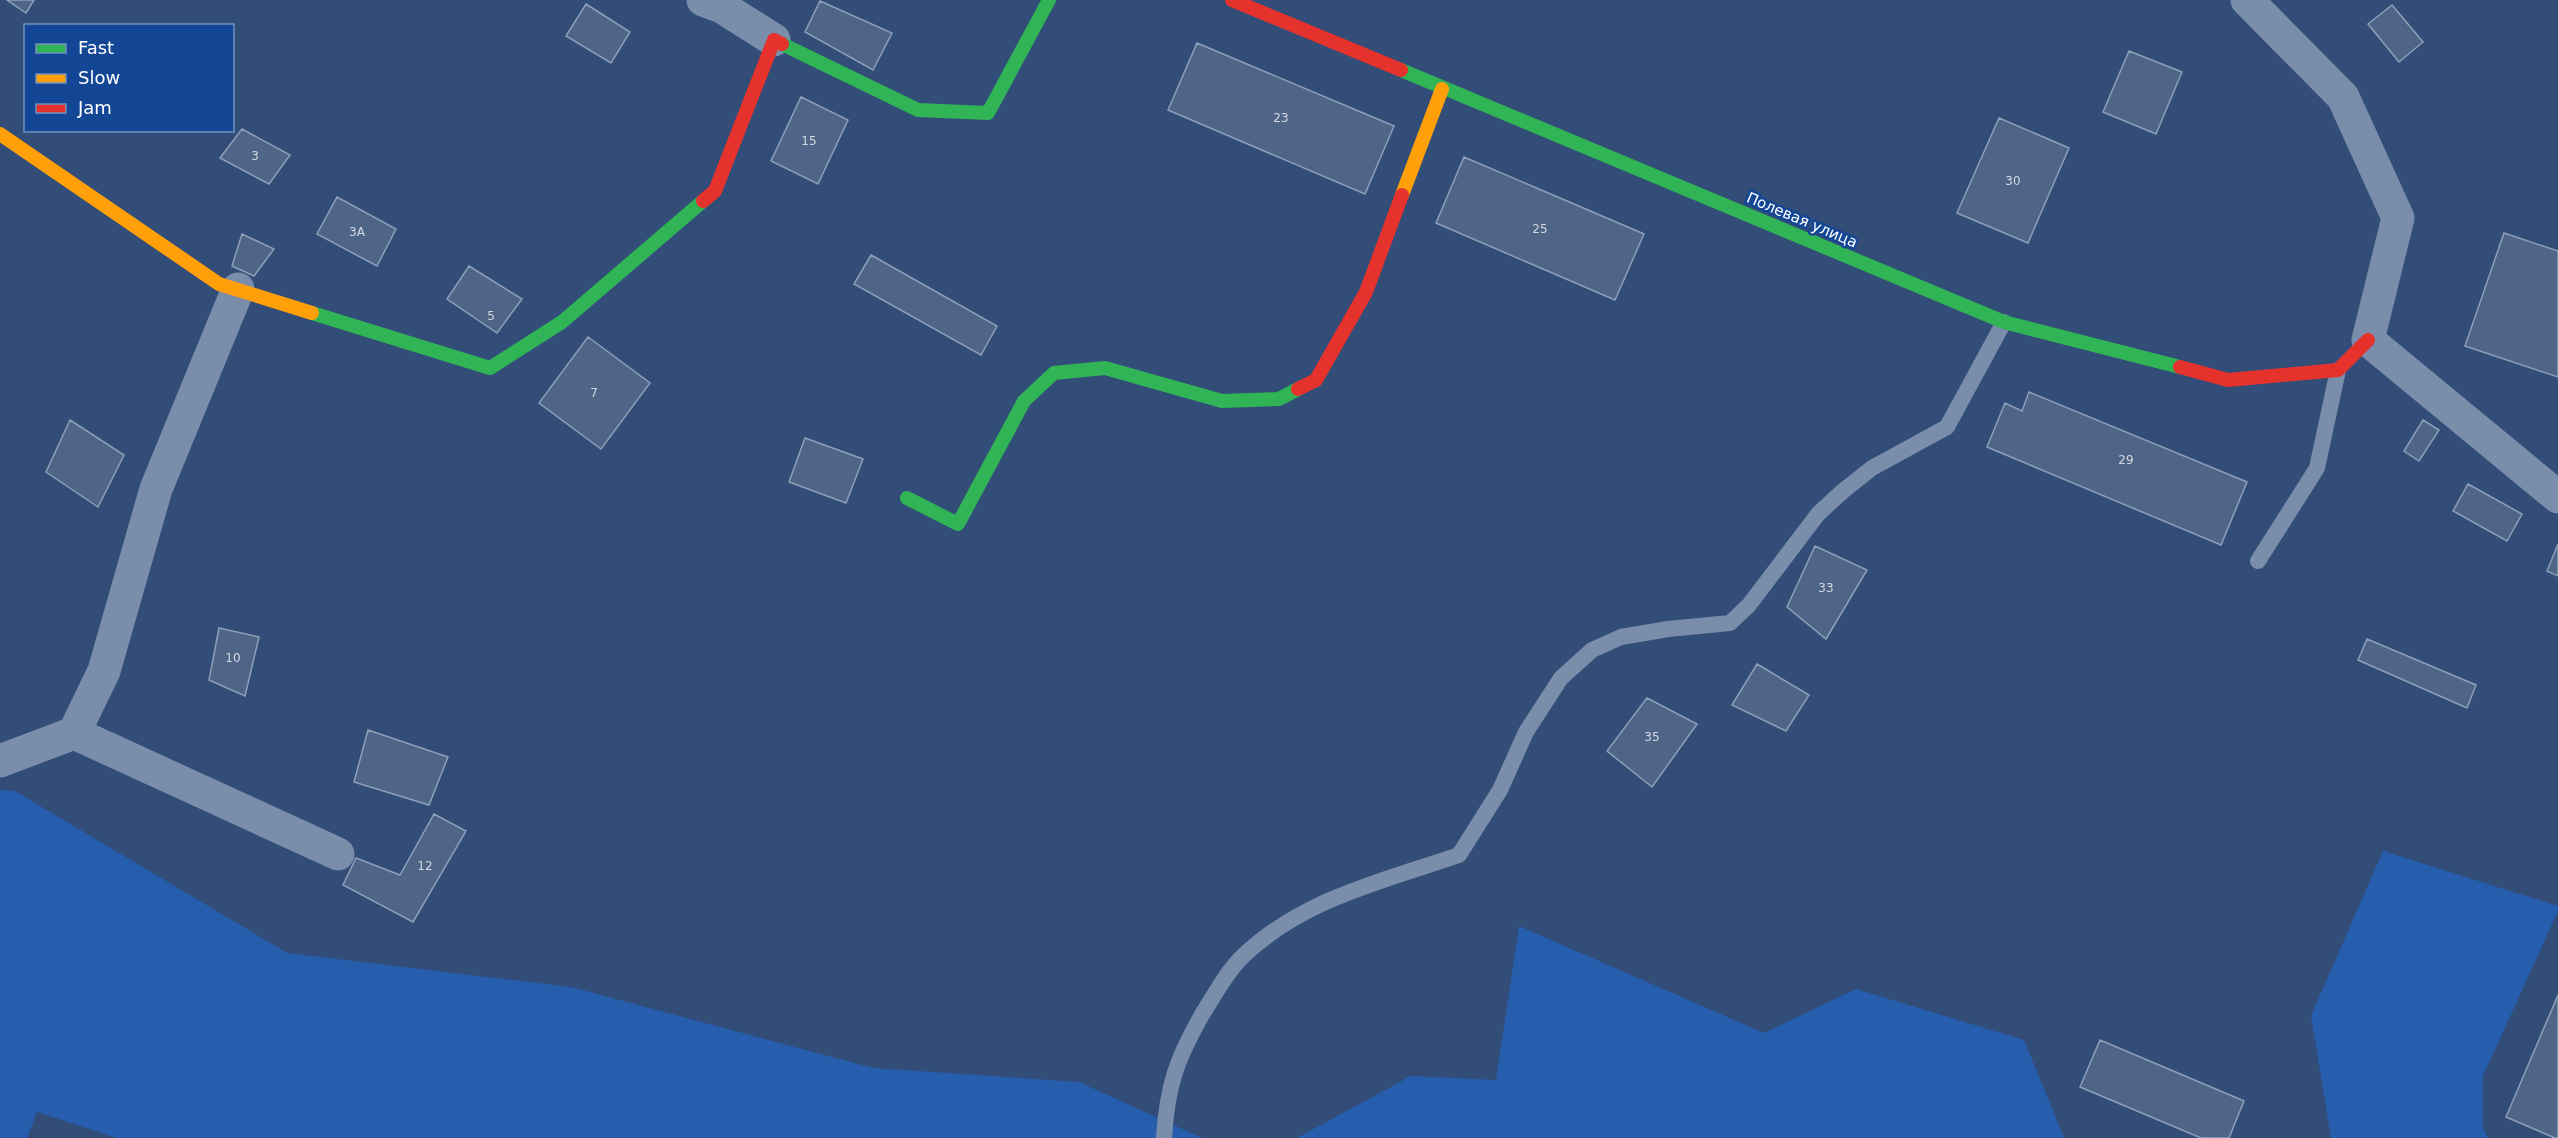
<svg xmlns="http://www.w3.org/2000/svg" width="2558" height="1138" font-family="'DejaVu Sans',sans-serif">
  <rect width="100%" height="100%" fill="#314d78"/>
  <path fill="#275dad" d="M0 790 15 791 287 953 571 987 873 1068 1079 1082 1202 1138H117L37 1112 27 1138H0Z
    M2383 851 2558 906V911L2483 1076V1128L2488 1138H2331L2311 1016Z
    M1519 926 1764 1033 1856 989 2024 1040 2064 1138H1297L1411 1076 1496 1080Z"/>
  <path fill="#4e6587" stroke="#8e9fb8" stroke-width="1.5" d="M7 0H34L26 13Z
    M820 1 892 33 873 70 805 32Z
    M586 4 630 32 611 63 566 36Z
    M2392 5 2423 42 2399 62 2368 24Z
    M1197 43 1394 126 1365 194 1168 110Z
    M2129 51 2182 72 2156 134 2103 112Z
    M801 97 848 120 818 184 771 161Z
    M1999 118 2069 148 2028 243 1957 213Z
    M242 129 290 155 269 184 220 158Z
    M1464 157 1644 234 1615 300 1436 223Z
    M337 197 396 229 377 266 317 234Z
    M2504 233 2558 251V377L2465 346Z
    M242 234 274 249 254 276 232 266Z
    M871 255 997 326 981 355 854 284Z
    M469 266 522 299 497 333 447 299Z
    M588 337 650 383 601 449 539 403Z
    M2029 392 2247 482 2221 545 1987 447 2005 403 2022 411Z
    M70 420 124 455 98 507 46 472Z
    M2423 420 2439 430 2419 461 2404 451Z
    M805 438 863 459 846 503 789 482Z
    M2468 484 2522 514 2507 541 2453 511Z
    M2558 544V576L2547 571Z
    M1815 546 1867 570 1826 639 1787 607Z
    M219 628 259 637 245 696 209 680Z
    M2367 639 2476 685 2467 708 2358 660Z
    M1757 664 1809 695 1786 731 1732 705Z
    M1647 698 1697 724 1652 787 1607 751Z
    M368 730 448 757 429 805 354 782Z
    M434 814 466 831 413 922 343 885 356 858 400 875Z
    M2558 995V1138H2555L2506 1117Z
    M2100 1040 2244 1101 2229 1138H2201L2080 1087Z"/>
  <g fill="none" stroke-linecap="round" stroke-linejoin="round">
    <path stroke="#7a8eab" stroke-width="16" d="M2258 561 2317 468 2338 370
      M1164 1138C1167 1086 1177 1058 1203 1013 1215 994 1226 973 1242 957 1302 899 1383 881 1459 855L1500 790 1526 732 1561 678 1592 650 1621 637 1668 629 1730 623 1749 605 1818 514 1843 491 1872 468 1947 427 2004 322"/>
    <path stroke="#7a8eab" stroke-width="33" d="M703 0 722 7 774 40
      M2247 0 2343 97 2398 218 2368 340 2558 497
      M238 289 156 489 104 671 74 733 338 854
      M0 761 74 733"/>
    <path stroke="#30b455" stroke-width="14" d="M782 44 918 110 988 113 1049 0
      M1401 70 2004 322 2180 367
      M312 313 490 368 562 322 703 201
      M907 498 958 524 1024 401 1054 373 1105 368 1222 401 1279 399 1298 389"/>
    <path stroke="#ff9f0a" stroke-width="14" d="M0 134 219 284 312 313
      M1402 195 1442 89"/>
    <path stroke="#e5322d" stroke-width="14" d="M1232 0 1401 70
      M703 201 715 191 774 40 782 44
      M2180 367 2228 380 2338 370 2368 340
      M1298 389 1316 380 1366 292 1402 195"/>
  </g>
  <g text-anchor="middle" stroke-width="5" stroke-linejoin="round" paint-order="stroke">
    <g font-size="12" fill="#d3d8e1">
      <text x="1281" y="122">23</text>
      <text x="809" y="145">15</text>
      <text x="255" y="160">3</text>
      <text x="2013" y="185">30</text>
      <text x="1540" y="233">25</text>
      <text x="357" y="236">3А</text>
      <text x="491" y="320">5</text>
      <text x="594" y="397">7</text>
      <text x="2126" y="464">29</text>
      <text x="1826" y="592">33</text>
      <text x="233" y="662">10</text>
      <text x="1652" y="741">35</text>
      <text x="425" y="870">12</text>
    </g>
    <g font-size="15" fill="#fff" stroke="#134796">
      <text transform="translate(1802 220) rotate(23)" y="5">Полевая улица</text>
    </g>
  </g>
  <rect x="24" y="24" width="210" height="108" fill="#134796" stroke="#7191c0" stroke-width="1.5"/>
  <rect x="36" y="44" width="30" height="9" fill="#30b455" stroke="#7191c0" stroke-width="1.5"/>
  <text x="78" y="54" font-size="18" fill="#ffffff">Fast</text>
  <rect x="36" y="74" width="30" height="9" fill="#ff9f0a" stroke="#7191c0" stroke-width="1.5"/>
  <text x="78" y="84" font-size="18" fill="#ffffff">Slow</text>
  <rect x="36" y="104" width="30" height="9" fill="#e5322d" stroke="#7191c0" stroke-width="1.5"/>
  <text x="78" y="114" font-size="18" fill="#ffffff">Jam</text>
</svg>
